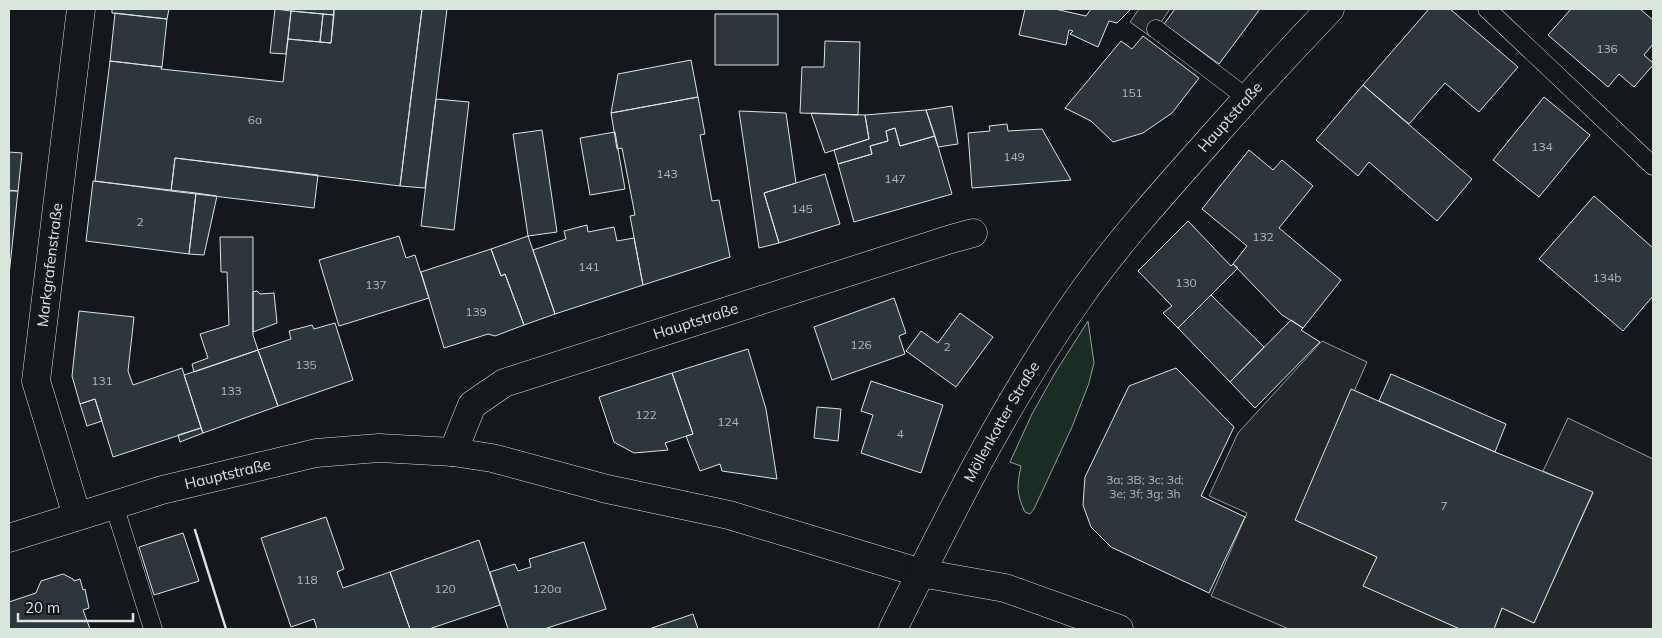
<svg xmlns="http://www.w3.org/2000/svg" width="1662" height="638" font-family="Mulish,sans-serif">
  <rect width="100%" height="100%" fill="#14181c"/>
  <path fill="#1a2d24" stroke="#939e99" d="M1088 321 1094 363 1089 383 1072 427 1034 509 1030 514 1025 512C1016 494 1017 485 1021 466L1010 462 1032 414 1055 373Z"/>
  <path fill="#24282b" stroke="#939e99" d="M1139 9H1170L1151 37 1130 22Z
    M1322 341 1367 362 1297 521 1377 557 1364 586 1460 629H1289L1211 596 1247 513 1209 496 1238 433Z
    M1568 418 1653 459V629H1494L1502 608 1534 623 1593 493 1543 471Z"/>
  <path fill="#2c363c" stroke="#d8e6dc" d="M112 9H169L167 19 112 13Z
    M275 9 291 11 286 54 270 53Z
    M291 9H334V15L291 11Z
    M334 9H422L400 186 175 158 171 191 95 181 110 61 162 67 161 69 283 82 288 39 331 43Z
    M422 9H447L425 188 400 186Z
    M1025 9H1055L1086 16 1091 9H1131L1117 23 1109 21 1098 47 1070 34 1073 31 1069 30 1066 45 1019 35Z
    M1175 9H1260L1219 64 1164 24Z
    M1429 9H1450L1518 67 1479 112 1445 83 1409 124 1363 85Z
    M1571 9H1640L1653 20V44L1644 55 1653 63V65L1634 87 1619 74 1608 87 1548 35Z
    M291 11 323 14 320 42 288 39Z
    M115 13 167 19 162 67 110 61Z
    M323 14 334 15 331 43 320 42Z
    M715 14H778V65H715Z
    M1143 36 1199 78 1172 113 1143 133 1113 142 1091 121 1065 108 1121 41 1132 49Z
    M825 41 860 42 858 115 800 113 802 67H824Z
    M691 60 698 97 611 113 618 74Z
    M1363 85 1472 179 1437 221 1369 162 1358 176 1316 140Z
    M698 97 705 134 700 135 712 201 719 200 730 257 643 285 630 216 635 215 622 148 617 149 611 113Z
    M1544 97 1590 135 1539 197 1493 160Z
    M436 99 469 102 454 230 421 226Z
    M952 106 958 144 938 147 926 110Z
    M926 110 935 136 900 146 895 128 886 131 888 141 870 146 872 154 838 164 834 150 869 139 865 115Z
    M739 111 786 113 796 183 764 193 779 243 759 248Z
    M811 113 865 115 869 139 825 153Z
    M1007 124 1008 131 1042 129 1071 180 972 188 968 133 990 131 989 126Z
    M895 128 900 146 935 136 952 194 854 222 838 164 872 154 870 146 888 141 886 131Z
    M542 130 557 232 528 236 513 134Z
    M615 132 625 189 590 195 580 138Z
    M1249 150 1273 170 1282 160 1313 186 1279 228 1341 280 1303 328 1282 315 1233 264 1247 246 1202 209Z
    M9 152 22 153 18 191 9 190Z
    M175 158 318 175 314 208 171 191Z
    M825 174 840 224 779 243 764 193Z
    M93 181 196 193 189 254 86 241Z
    M9 191H18L9 275Z
    M196 193 217 196 204 255 189 254Z
    M1594 196 1653 248V296L1623 331 1539 259Z
    M1188 221 1231 266 1233 264 1238 268 1178 328 1163 313 1172 306 1138 271Z
    M587 225 588 232 614 227 617 241 634 238 643 285 555 314 533 250 566 239 564 231Z
    M399 236 406 258 415 255 429 298 339 326 319 260Z
    M528 236 555 314 524 325 505 274 501 276 491 249Z
    M220 237H253V335L258 350 194 372 192 364 208 358 200 334 229 325 227 272H221Z
    M491 249 501 276 505 274 524 325 495 336 488 334 444 348 421 272Z
    M257 291 260 294 274 293 277 323 253 332V292Z
    M1211 295 1264 347 1230 382 1178 328Z
    M894 298 906 333 899 336 905 354 832 380 814 327Z
    M79 311 134 317 128 371 133 385 182 368 201 428 113 457 95 399 80 404 72 376Z
    M960 313 993 337 956 387 906 351 921 331 938 343Z
    M1291 320 1303 328 1301 330 1320 342 1255 408 1230 382Z
    M335 323 353 380 278 406 258 350 291 339 289 331 312 325 314 329Z
    M748 349 766 409 777 479 722 471 720 464 700 471 686 436 693 434 672 373Z
    M258 350 278 406 203 433 184 375Z
    M1176 368 1234 427 1201 496 1245 517 1209 593 1111 547 1091 527 1083 505 1085 477 1129 386Z
    M672 373 693 434 665 443 668 450 634 453 614 442 599 397Z
    M1391 374 1506 424 1495 452 1379 401Z
    M871 381 943 405 921 473 861 453 873 415 861 411Z
    M1351 389 1495 452 1593 492 1534 623 1502 608 1494 629H1460L1363 586 1377 557 1295 520Z
    M95 399 102 421 87 426 80 404Z
    M817 407 841 409 838 441 814 438Z
    M201 428 203 433 180 442 178 435Z
    M326 517 344 569 337 572 343 588 390 572 410 629H317L314 619 291 627 261 538Z
    M183 533 199 581 154 595 139 547Z
    M479 540 500 605 429 629H410L390 572Z
    M584 542 606 609 544 629H508L490 572 515 564 518 571 531 567 529 559Z
    M63 574 73 579 74 581 80 579 83 590 85 589 89 608 83 610 90 629H9V602L36 593 41 581Z
    M693 614 698 629H649Z"/>
  <g fill="none" stroke-linecap="round" stroke-linejoin="round">
    <defs>
      <path id="service" d="M1487 9 1653 166
        M1156 29 1247 98
        M114 505 153 629"/>
      <g id="minor">
        <path id="s1" d="M453 452 472 405 504 383 951 239 973 233"/>
        <path id="s2" d="M77 516 36 381 81 9"/>
        <path id="s3" d="M9 538 162 490 316 453 379 448 453 452 492 458 607 489 729 515 921 573 1005 588 1119 629"/>
      </g>
      <g id="secondary">
        <path id="s4" d="M893 629C950 514 1008 397 1083 292 1119 242 1160 196 1201 150 1243 102 1286 55 1330 9"/>
      </g>
    </defs>
    <use href="#service" stroke="#d8e6dc" stroke-width="19"/>
    <use href="#minor" stroke="#d8e6dc" stroke-width="29"/>
    <use href="#secondary" stroke="#d8e6dc" stroke-width="29"/>
    <use href="#service" stroke="#14181c" stroke-width="18"/>
    <use href="#minor" stroke="#14181c" stroke-width="28"/>
    <use href="#secondary" stroke="#14181c" stroke-width="28"/>
    <path stroke="#d8e6dc" stroke-width="2.5" d="M195 530 226 629"/>
  </g>
  <g text-anchor="middle" stroke-width="4" stroke-linejoin="round" paint-order="stroke">
    <g font-size="12" fill="#adbab4">
      <text x="1607" y="53">136</text>
      <text x="1132" y="97">151</text>
      <text x="255" y="124">6a</text>
      <text x="1542" y="151">134</text>
      <text x="1014" y="161">149</text>
      <text x="667" y="178">143</text>
      <text x="895" y="183">147</text>
      <text x="802" y="213">145</text>
      <text x="140" y="226">2</text>
      <text x="1263" y="241">132</text>
      <text x="589" y="271">141</text>
      <text x="1607" y="282">134b</text>
      <text x="1186" y="287">130</text>
      <text x="376" y="289">137</text>
      <text x="476" y="316">139</text>
      <text x="861" y="349">126</text>
      <text x="947" y="351">2</text>
      <text x="306" y="369">135</text>
      <text x="102" y="385">131</text>
      <text x="231" y="395">133</text>
      <text x="646" y="419">122</text>
      <text x="728" y="426">124</text>
      <text x="900" y="438">4</text>
      <text x="1145" y="484">3a; 3B; 3c; 3d;<tspan x="1145" dy="14">3e; 3f; 3g; 3h</tspan></text>
      <text x="1444" y="510">7</text>
      <text x="307" y="584">118</text>
      <text x="445" y="593">120</text>
      <text x="547" y="593">120a</text>
    </g>
    <g font-size="15" fill="#d8e6dc" stroke="#14181c">
      <text dy="5" stroke="none"><textPath href="#s4" startOffset="616">Hauptstraße</textPath></text>
      <text dy="5" stroke="none"><textPath href="#s2" startOffset="258">Markgrafenstraße</textPath></text>
      <text dy="5" stroke="none"><textPath href="#s1" startOffset="291">Hauptstraße</textPath></text>
      <text dy="5" stroke="none"><textPath href="#s4" startOffset="234">Möllenkotter Straße</textPath></text>
      <text dy="5" stroke="none"><textPath href="#s3" startOffset="228">Hauptstraße</textPath></text>
    </g>
  </g>
  <rect width="1662" height="638" fill="none" stroke="#d8e6dc" stroke-width="20"/>
  <path d="M18 613v8h115v-8" fill="none" stroke="#d8e6dc" stroke-width="2.5"/>
  <text x="25" y="613" font-size="15" fill="#d8e6dc" stroke="#14181c" stroke-width="4" paint-order="stroke">20 m</text>
</svg>
